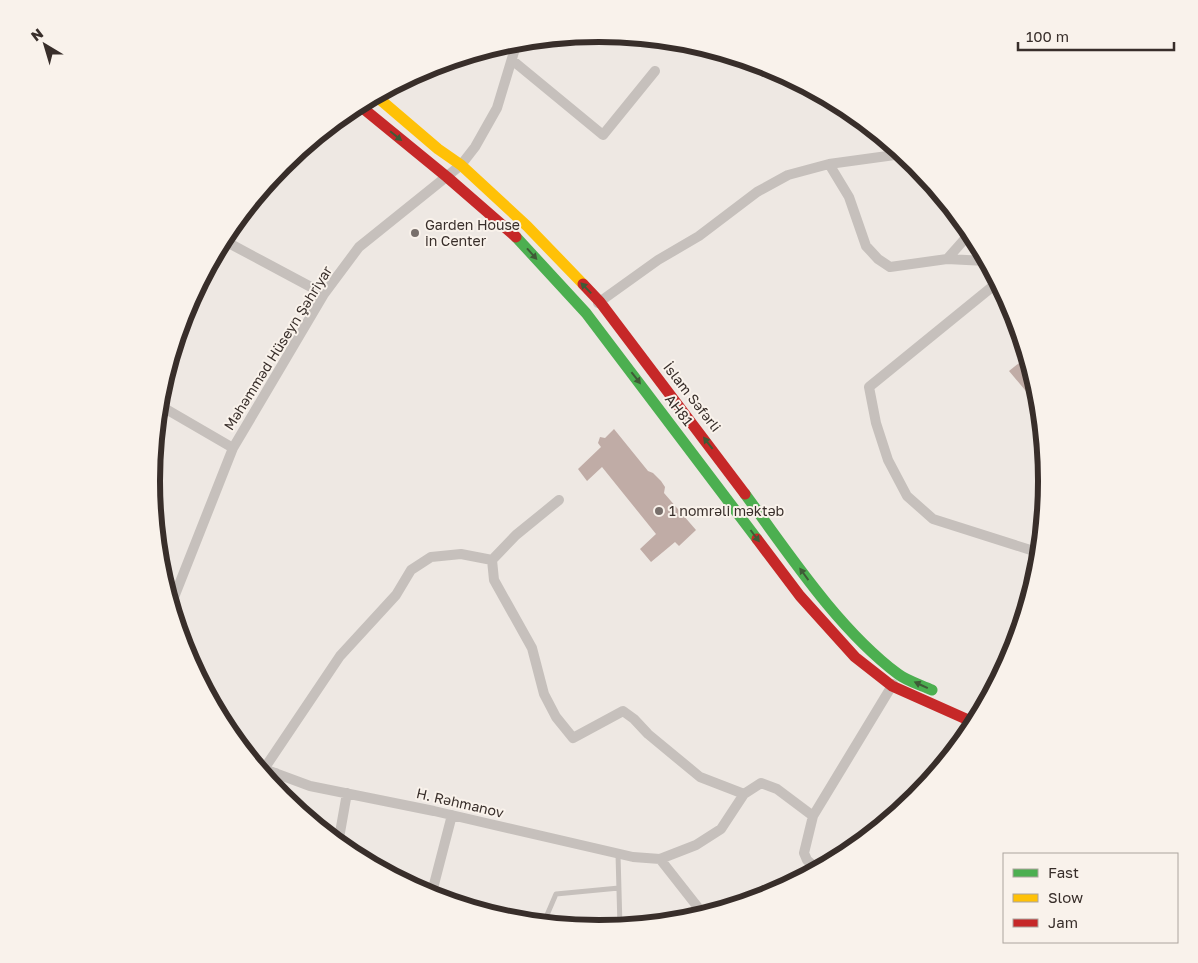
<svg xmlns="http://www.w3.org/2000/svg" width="1198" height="963" font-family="'Golos Text',sans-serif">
  <rect width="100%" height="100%" fill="#eee8e3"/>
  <path fill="#c0aca6" d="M1024 359 1030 367 1038 394 1040 408 1009 371Z
    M614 429 648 471 653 473 661 481 665 487 664 493 696 530 679 546 675 542 651 562 640 549 656 534 602 467 587 481 578 469 601 447 598 443 600 437 605 438Z"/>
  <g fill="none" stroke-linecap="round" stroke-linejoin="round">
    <path stroke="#c6c0bc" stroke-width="5" d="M618 854 620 927
      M545 924 544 922 556 894 619 888"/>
    <path stroke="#c6c0bc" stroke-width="10" d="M512 60 603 135 655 71
      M829 164 849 197 866 246 878 259 890 267 947 259 986 261
      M223 240 324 294
      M947 259 971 232
      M998 282 869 387 876 423 888 460 907 496 933 519 1040 553
      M598 303 658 260 699 236 757 192 788 175 829 164 902 154
      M159 405 233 448
      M559 500 516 535 492 560 494 580 532 648 544 694 556 717 573 738 623 711 634 719 648 734 700 777 744 794
      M166 588 176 592
      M171 605 233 448 324 294 359 247 461 165 475 147 497 108 517 42
      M256 766 310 786 434 811 633 857 660 859 696 845 721 829 744 794 761 783 777 789 813 816
      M264 769 340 656 396 595 411 570 431 557 461 554 492 560
      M271 785 276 773
      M338 844 347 793
      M660 859 704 915
      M818 870 807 860 804 853 813 816 893 684
      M431 896 452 815"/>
    <path stroke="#4caf50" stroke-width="11" d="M516 237 586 313 757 539
      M745 494C789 554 838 629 898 674 907 681 921 685 932 690"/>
    <path stroke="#ffc107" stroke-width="11" d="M376 96 438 149 461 165 527 226 583 284"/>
    <path stroke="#c62828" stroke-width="11" d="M359 105 447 177 516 237
      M583 284 600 302 745 494
      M757 539 800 596 855 657 892 686 975 723"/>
  </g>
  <defs><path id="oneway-solid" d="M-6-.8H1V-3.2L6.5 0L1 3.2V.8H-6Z" transform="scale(1.25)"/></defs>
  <g fill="#3f5b37">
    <use href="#oneway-solid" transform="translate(396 136) rotate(39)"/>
    <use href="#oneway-solid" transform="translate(532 254) rotate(48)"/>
    <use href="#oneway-solid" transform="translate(586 288) rotate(-134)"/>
    <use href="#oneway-solid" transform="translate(636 378) rotate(52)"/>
    <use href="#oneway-solid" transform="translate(708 443) rotate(-128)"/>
    <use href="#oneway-solid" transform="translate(755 536) rotate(53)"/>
    <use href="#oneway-solid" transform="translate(804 574) rotate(-126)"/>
    <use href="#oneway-solid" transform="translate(921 685) rotate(-155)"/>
  </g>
  <g fill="#786f6b" stroke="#f9f2eb" stroke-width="2">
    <circle cx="415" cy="233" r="5"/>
    <circle cx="659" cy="511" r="5"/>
  </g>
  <g text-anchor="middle" stroke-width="4" stroke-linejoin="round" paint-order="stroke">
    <g font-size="14" fill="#382e2a" stroke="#f9f2eb" text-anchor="start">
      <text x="425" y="230">Garden House<tspan x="425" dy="16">in Center</tspan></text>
      <text x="669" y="516">1 nomrəli məktəb</text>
    </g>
    <g font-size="14" fill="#382e2a" stroke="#f9f2eb">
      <text transform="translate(278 348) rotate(-58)" y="5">Məhəmməd Hüseyn Şəhriyar</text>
      <text transform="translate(692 397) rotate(52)" y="5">İslam Səfərli</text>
      <text transform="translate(679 410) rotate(52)" y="5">AH81</text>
      <text transform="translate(460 803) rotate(13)" y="5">H. Rəhmanov</text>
    </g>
  </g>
  <path d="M0 0H1198V963H0ZM160 481a439 439 0 1 1 878 0a439 439 0 1 1-878 0Z" fill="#f9f2eb" fill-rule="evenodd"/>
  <path fill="none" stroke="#382e2a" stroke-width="6" d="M160 481a439 439 0 1 1 878 0a439 439 0 1 1-878 0Z"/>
  <rect x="1003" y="853" width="175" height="90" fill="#f9f2eb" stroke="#aca49e"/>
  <rect x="1013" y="869" width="25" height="8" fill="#4caf50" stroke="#aca49e"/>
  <text x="1048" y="878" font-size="15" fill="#382e2a">Fast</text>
  <rect x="1013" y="894" width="25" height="8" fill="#ffc107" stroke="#aca49e"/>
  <text x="1048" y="903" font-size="15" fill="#382e2a">Slow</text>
  <rect x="1013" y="919" width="25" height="8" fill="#c62828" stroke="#aca49e"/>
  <text x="1048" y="928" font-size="15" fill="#382e2a">Jam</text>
  <g transform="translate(45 45) rotate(322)" stroke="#f9f2eb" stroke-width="4" paint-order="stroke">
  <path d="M0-4L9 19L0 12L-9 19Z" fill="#382e2a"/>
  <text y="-8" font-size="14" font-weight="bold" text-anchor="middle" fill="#382e2a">N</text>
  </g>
  <path d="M1018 42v8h156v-8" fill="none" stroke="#382e2a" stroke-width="2.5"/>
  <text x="1026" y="42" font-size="15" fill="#382e2a" stroke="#f9f2eb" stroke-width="4" paint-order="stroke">100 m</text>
</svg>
